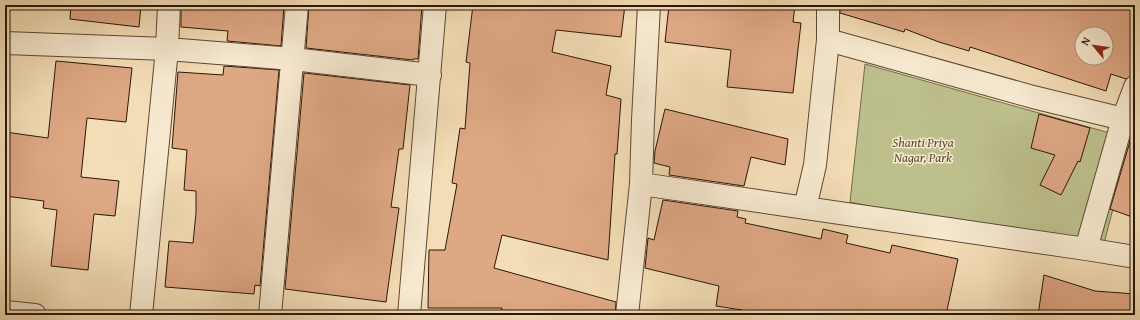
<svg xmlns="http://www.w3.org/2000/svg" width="1140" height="320" font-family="'Gentium Book Plus',serif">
  <rect width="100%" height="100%" fill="#f3ddb6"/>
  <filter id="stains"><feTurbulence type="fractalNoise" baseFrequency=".005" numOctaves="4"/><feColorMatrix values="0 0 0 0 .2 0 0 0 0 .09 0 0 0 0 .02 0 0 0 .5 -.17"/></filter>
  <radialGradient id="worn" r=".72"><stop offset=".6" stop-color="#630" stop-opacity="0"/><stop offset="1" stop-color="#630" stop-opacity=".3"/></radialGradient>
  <path fill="#bdc08d" stroke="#746c4a" d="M865 64 1131 139 1101 255 850 202Z"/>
  <path fill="#dfa885" stroke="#2b1707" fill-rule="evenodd" d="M71 5H141L139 27 70 19Z
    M181 5H284L281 46 227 41 228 31 181 27Z
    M309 5H422L418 59H413V60L306 48Z
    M473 5H625L621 37 556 30 552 52 611 66 606 95 621 99 617 154H615L608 260 502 235 494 268 616 302 615 315H500L502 308H428L429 250H445L457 184 452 183 460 128 465 129 470 63 466 62Z
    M669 5H795L793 22 801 23 793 93 727 87 731 50 665 42Z
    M840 5H1135V75L1126 79 1111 74 1106 91 970 47 969 51 939 42 905 29 904 32 840 13ZM1082 34H1106V58H1082Z
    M56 61 132 68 126 122 87 118 81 177 119 181 115 216 94 214 88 270 51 266 57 210 43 208 44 201 5 196V132L48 138Z
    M224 66 279 70 260 286 255 285 254 294 165 287 169 241 193 243 196 213V191L184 190 187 150 172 148 178 72 223 75Z
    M304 73 410 85 403 149H399L391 207 399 208 386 302 285 289Z
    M665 109 788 139 785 165 751 157 744 186 669 175 670 167 654 163 655 151Z
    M1039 114 1090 128 1080 162 1078 161 1061 195 1040 185 1055 155 1031 148Z
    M1131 138 1135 139V218L1110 209Z
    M663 200 738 211 737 217 746 219 745 223 821 239 823 229 848 235 846 243 890 253 892 245 958 259 946 315H741L742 310 716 306 719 286 645 268 648 238 654 240Z
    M1044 275 1095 291 1135 294V315H1038Z"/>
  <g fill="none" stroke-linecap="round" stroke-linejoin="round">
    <defs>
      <path id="minor" d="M649 5 643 120 641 184 1086 249 1135 257
        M828 40 1033 97 1123 119
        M5 43 167 49 293 59 430 75
        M805 208 815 165 828 40V5
        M1086 249 1123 119 1135 87
        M5 312 35 315
        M141 315 167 49 169 5
        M270 315 297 5
        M409 315 435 5
        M627 315 641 184"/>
    </defs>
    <use href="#minor" stroke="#5d4833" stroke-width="24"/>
    <use href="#minor" stroke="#f7e9d0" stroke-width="22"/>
  </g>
  <g text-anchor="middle" stroke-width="3" stroke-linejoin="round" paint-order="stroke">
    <g font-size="13" font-style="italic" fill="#574a2f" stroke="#f7e9d0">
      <text x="923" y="147">Shanti Priya<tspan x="923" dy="15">Nagar, Park</tspan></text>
    </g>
  </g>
  <rect width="1140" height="320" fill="none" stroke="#f3ddb6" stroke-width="20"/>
  <rect x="6" y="6" width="1128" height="308" fill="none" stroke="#2b1707" stroke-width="2"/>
  <rect x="10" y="10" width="1120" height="300" fill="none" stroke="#2b1707"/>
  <g transform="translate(1094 46) rotate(299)"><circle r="19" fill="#f7e9d0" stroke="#a59580"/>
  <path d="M0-3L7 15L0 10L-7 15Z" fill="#8f2418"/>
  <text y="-6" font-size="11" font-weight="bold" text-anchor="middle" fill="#2b1707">N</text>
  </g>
  <rect width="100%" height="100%" filter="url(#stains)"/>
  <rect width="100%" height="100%" fill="url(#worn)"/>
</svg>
